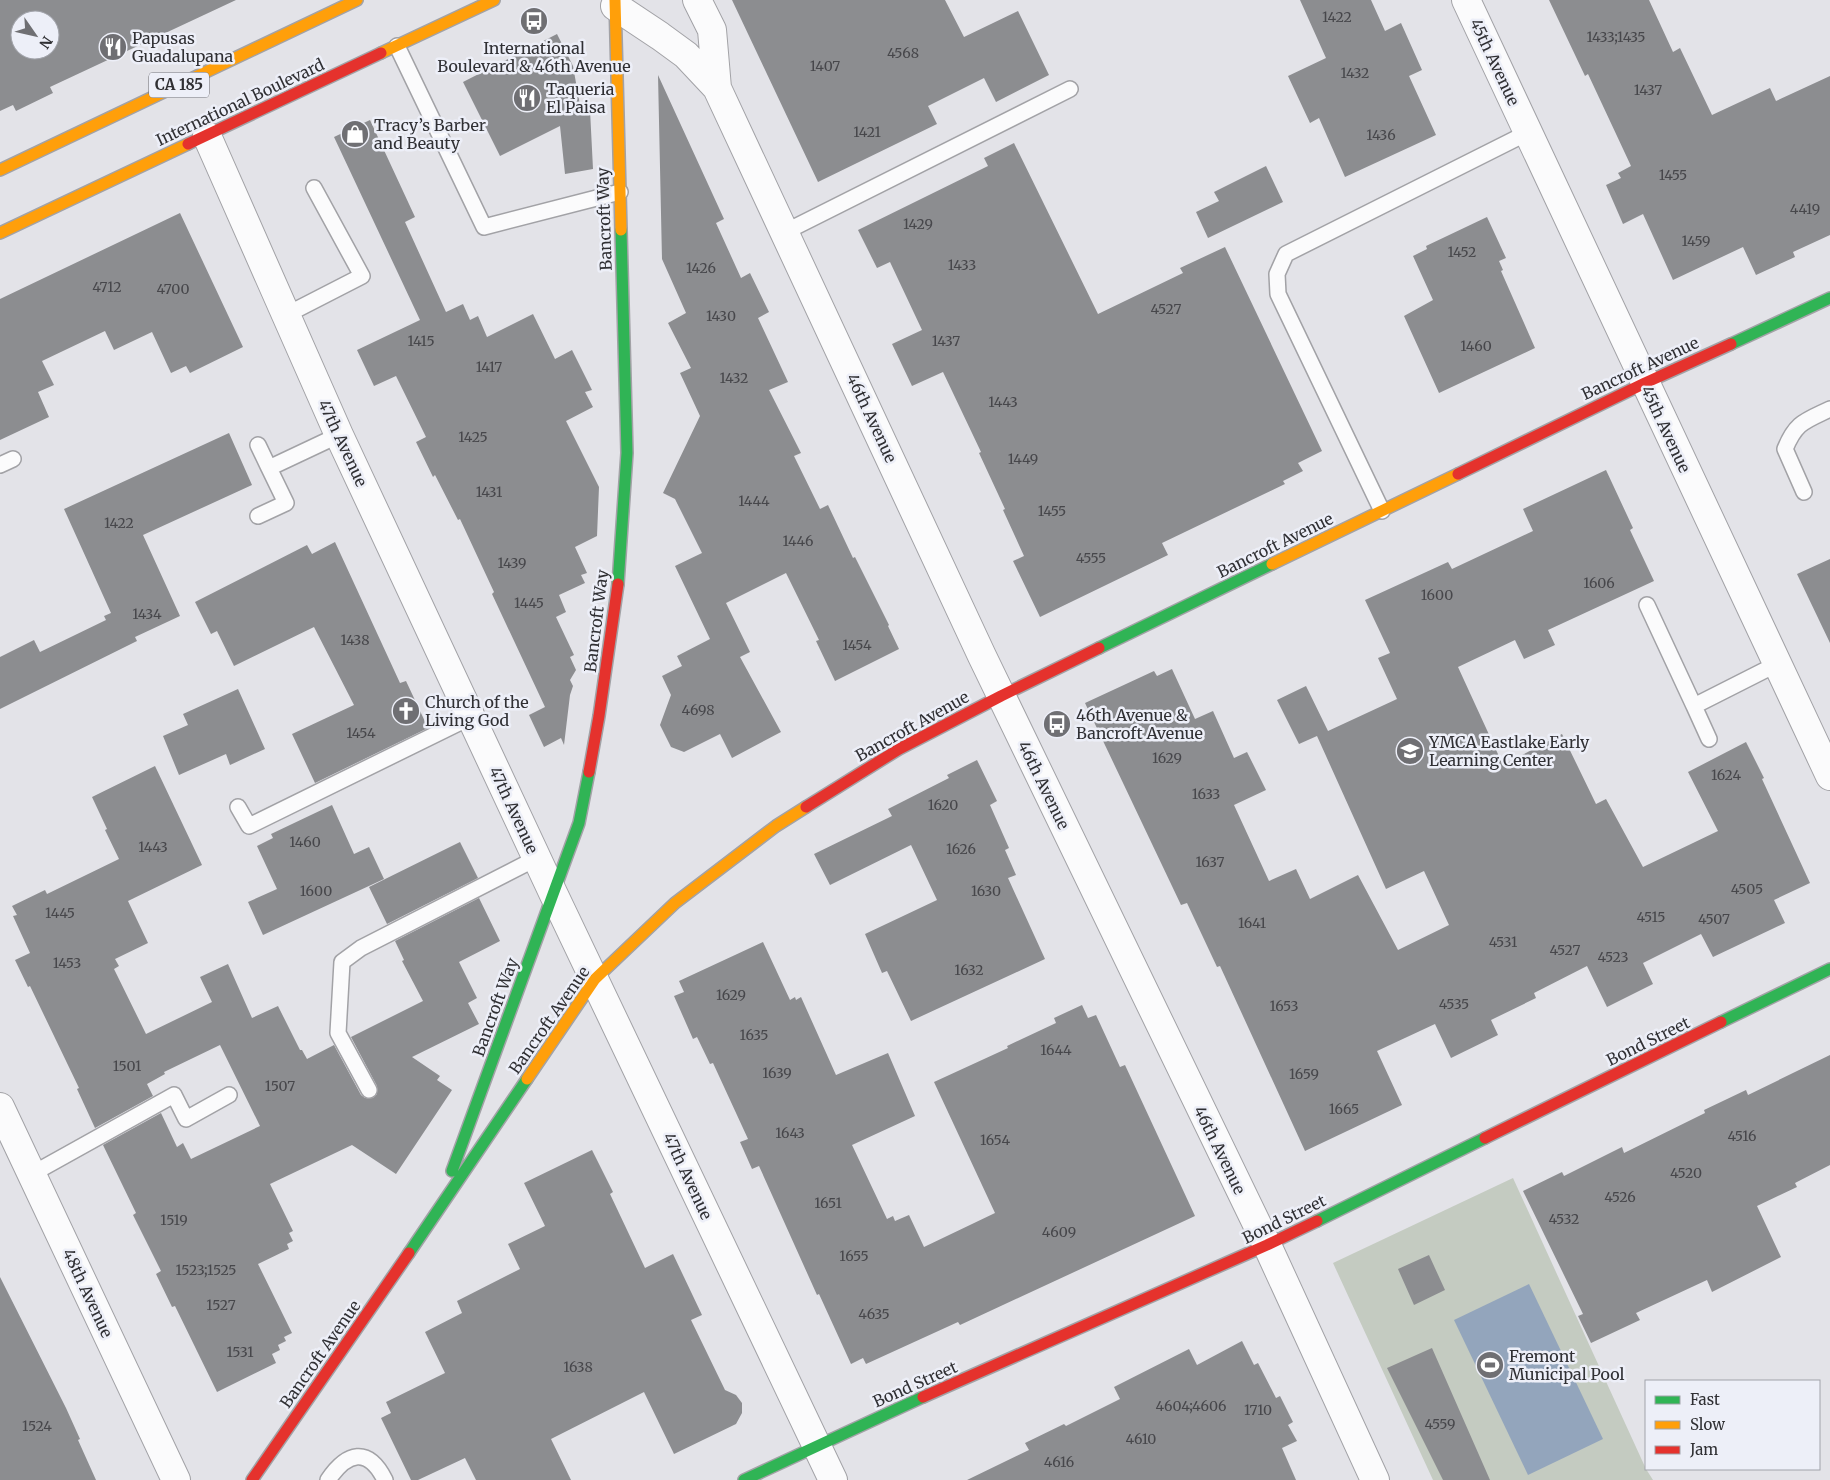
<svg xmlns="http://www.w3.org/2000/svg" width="1830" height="1480" font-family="Merriweather,serif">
  <rect width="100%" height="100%" fill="#e3e3e8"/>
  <path fill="#c4cbc1" d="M1513 1178 1646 1469 1653 1480H1433L1333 1263Z"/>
  <path fill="#93a5bc" d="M1529 1284 1603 1439 1528 1475 1454 1320Z"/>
  <path fill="#8c8d90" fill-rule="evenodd" d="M0 0H236L50 87 53 93 16 111 13 105 0 111ZM20 20H50V50H20Z
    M732 0H945L964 37 1018 11 1049 75 996 102 984 78 928 106 937 124 818 182Z
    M1300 0H1371L1385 31 1401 23 1422 70 1409 76 1436 135 1345 177 1319 118 1310 123 1288 76 1326 58Z
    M1549 0H1649L1673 52 1680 48 1712 115 1770 88 1776 101 1830 76V235L1793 252 1795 257 1756 275 1743 247 1673 280 1643 214 1623 224 1606 185 1621 178 1618 173 1631 166 1588 74 1585 76Z
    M557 34 573 66 581 111 590 110 593 169 565 174 560 126 500 156 463 82Z
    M658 75 724 219 716 223 741 278 750 273 769 312 758 318 788 382 769 390 801 453 794 456 820 509 828 505 853 558 855 557 889 625 888 626 899 649 835 681 816 641 819 640 786 573 726 603 750 652 740 657 781 732 732 758 720 734 684 752 671 747 660 725 671 695 662 676 682 666 677 656 710 639 675 566 702 553 675 499 663 493 700 416 680 373 691 368 668 323 686 313 662 259Z
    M370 120 415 217 405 222 446 312 463 304 470 320 478 316 487 337 533 314 555 359 572 350 592 390 585 392 593 407 566 421 599 487 597 536 575 547 587 573 581 575 585 583 559 595 566 612 556 617 574 655 570 657 576 670 570 680 573 686 570 695 564 745 561 738 544 747 529 715 545 707 492 594 494 592 460 519 458 520 435 475 433 477 416 442 426 437 396 376 374 386 357 350 420 320 334 137Z
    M1014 143 1098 314 1183 273 1180 268 1225 247 1322 451 1298 463 1303 471 1283 481 1285 484 1162 543 1168 555 1040 617 1013 561 1024 556 1003 510 1005 509 979 453 981 452 943 372 912 386 892 344 922 330 890 262 877 268 858 230 988 166 984 158Z
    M1266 166 1283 202 1208 238 1196 212 1219 201 1214 192Z
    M180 213 243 347 190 373 186 366 171 373 152 332 114 350 105 331 42 361 54 385 38 392 49 417 0 440V299Z
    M1487 217 1506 258 1499 261 1503 270 1501 271 1535 348 1439 393 1404 316 1433 300 1413 256 1427 249 1426 246Z
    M229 433 252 485 143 535 180 616 135 637 137 641 0 709V657L34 640 40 652 106 620 104 616 111 613 64 509Z
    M1606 470 1633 528 1630 530 1654 581 1548 630 1555 645 1524 659 1515 640 1458 667 1503 765 1562 734 1596 804 1606 799 1643 867 1718 831 1688 772 1746 742 1764 778 1762 779 1810 883 1774 900 1785 923 1713 957 1701 934 1643 963 1653 984 1607 1007 1587 966 1534 993 1536 998 1491 1020 1498 1035 1451 1058 1435 1024 1377 1051 1402 1105 1305 1151 1220 966 1217 967 1187 903 1181 905 1085 703 1154 671 1157 676 1172 669 1195 719 1213 711 1234 758 1247 752 1266 790 1234 805 1269 881 1296 869 1310 899 1358 875 1398 950 1449 925 1424 871 1386 889 1317 736 1299 744 1277 700 1306 686 1328 731 1397 699 1378 658 1390 653 1365 600 1448 562 1452 569 1533 531 1523 509Z
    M335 542 400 683 406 681 428 728 315 783 292 734 354 705 314 627 234 666 217 631 211 634 195 602 307 545 312 554Z
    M1830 559V643L1797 574Z
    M238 689 265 749 230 765 226 754 179 775 163 736 188 725 183 714Z
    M977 760 997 801 990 805 1009 848 1005 850 1016 875 1008 878 1045 959 911 1021 887 971 882 973 865 934 937 900 911 845 830 885 814 854 892 816 888 809 949 778 947 775Z
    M155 766 202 865 128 901 148 943 115 959 119 966 114 969 146 1034 212 1002 200 977 228 964 252 1018 278 1006 300 1050H302L307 1059 334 1045 361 1095 365 1098H373L377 1094V1086L351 1037 423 1001 402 961 404 960 395 941 479 898 500 941 459 962 477 998 468 1003 479 1024 412 1057 440 1076 437 1080 452 1090 396 1174 352 1145 270 1184 293 1231 289 1233 293 1241 287 1244 289 1249 258 1264 292 1333 284 1337 286 1341 278 1345 280 1350 272 1354 276 1363 217 1392 175 1306 172 1307 156 1274 161 1271 133 1215 136 1213 103 1145 161 1113 177 1147 183 1143 191 1159 260 1126 220 1045 164 1072 165 1074 147 1084 153 1096 95 1128 77 1089 79 1088 30 986 28 987 15 960 30 953 13 916 17 915 12 906 45 890 47 894 119 859 105 830 107 829 92 797Z
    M332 805 354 854 369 847 384 879 263 935 248 902 277 889 257 846 273 838 271 834Z
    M460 842 478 878 387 924 369 887Z
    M763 942 790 1000 795 997 796 1000 801 997 836 1075 888 1053 915 1116 852 1145 887 1219 893 1216 895 1221 909 1215 924 1247 995 1213 934 1082 1008 1048 1007 1046 1056 1023 1054 1018 1082 1005 1088 1018 1096 1015 1120 1067 1125 1065 1195 1216 960 1325 958 1322 866 1364 863 1358 851 1364 819 1294 817 1295 759 1166 752 1169 740 1142 748 1139 713 1063 710 1064 697 1037 693 1039 674 996 684 992 679 981Z
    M1830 1055V1165L1795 1183 1797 1187 1757 1206 1781 1257 1712 1292 1707 1280 1636 1313 1640 1320 1591 1343 1578 1316 1583 1314 1523 1191 1562 1172 1564 1176 1622 1147 1624 1153 1705 1113 1704 1110 1746 1090 1748 1095Z
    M592 1150 613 1192 610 1194 645 1268 673 1254 702 1315 691 1320 725 1390 736 1395 742 1403V1413L736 1424 674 1454 644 1392 551 1439 571 1480H476L465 1458 418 1480H411L381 1418 391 1413 386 1402 445 1373 425 1332 462 1313 457 1301 520 1269 508 1244 545 1226 524 1183Z
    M1429 1255 1445 1290 1414 1305 1398 1269Z
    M0 1277 66 1408 80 1439 78 1440 96 1480H0Z
    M1242 1341 1254 1365 1258 1363 1276 1398 1280 1396 1293 1422 1288 1425 1297 1441 1282 1448 1296 1480H967L1029 1450 1025 1443 1064 1424 1066 1426 1120 1399 1114 1387 1189 1349 1197 1365Z
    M1432 1348 1490 1480H1443L1387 1368Z"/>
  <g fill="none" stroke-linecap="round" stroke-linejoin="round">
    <defs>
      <path id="lane" d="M397 46 484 227 620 192
        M785 232 1070 89
        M286 315 362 276 314 188
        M258 445 269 468
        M0 465 13 459
        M1804 492 1785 449C1796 422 1805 421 1830 409
        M1382 511 1278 294 1277 274 1286 254 1527 133
        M258 516 286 503 269 468 339 435
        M1647 605 1694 706 1777 664
        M1694 706 1709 739
        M238 807 249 826 471 717
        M369 1090 338 1033 342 962 361 948 537 858
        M32 1174 174 1095 186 1119 229 1095
        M328 1480C347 1452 368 1446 385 1480"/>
      <path id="street" d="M697 0 712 30 717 88
        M1466 0 1830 776
        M615 6 660 36 686 55 717 88 982 656 1267 1245 1375 1480
        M207 136 339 435 554 895 833 1480
        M0 1107 176 1480"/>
      <path id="fast" d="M1731 344 1830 298
        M618 584 627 453 621 230
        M1099 648 1272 564
        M1721 1022 1830 969
        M452 1171 579 823 589 772
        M1317 1221 1485 1138
        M409 1253 527 1079
        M744 1480 923 1397"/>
      <path id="slow" d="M615 0 621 230
        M381 53 494 0
        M0 170 357 0
        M0 233 188 144
        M1272 564 1458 474
        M527 1079 595 979 675 903 776 826 806 807"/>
      <path id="jam" d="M188 144 381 53
        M1458 474 1645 383 1731 344
        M589 772 599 716 618 584
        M806 807 899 749 1001 696 1099 648
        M1485 1138 1721 1022
        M923 1397 1267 1245 1317 1221
        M252 1480 409 1253"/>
    </defs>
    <use href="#lane" stroke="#a2a2a6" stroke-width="18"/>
    <use href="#street" stroke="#a2a2a6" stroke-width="30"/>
    <use href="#fast" stroke="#a2a2a6" stroke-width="14"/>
    <use href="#slow" stroke="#a2a2a6" stroke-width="14"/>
    <use href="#jam" stroke="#a2a2a6" stroke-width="14"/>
    <use href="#lane" stroke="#fbfbfc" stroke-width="15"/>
    <use href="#street" stroke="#fbfbfc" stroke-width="28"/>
    <use href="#fast" stroke="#30b455" stroke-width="11"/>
    <use href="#slow" stroke="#ff9f0a" stroke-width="11"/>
    <use href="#jam" stroke="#e5322d" stroke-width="11"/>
  </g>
  <defs>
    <symbol id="bus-disc" viewBox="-11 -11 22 22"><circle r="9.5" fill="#6f6f73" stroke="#edeff8"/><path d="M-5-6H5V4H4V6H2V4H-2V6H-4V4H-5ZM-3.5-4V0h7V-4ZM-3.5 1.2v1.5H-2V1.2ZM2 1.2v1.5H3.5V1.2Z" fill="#fff"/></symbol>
    <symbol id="restaurant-disc" viewBox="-11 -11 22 22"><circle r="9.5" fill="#6f6f73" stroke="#edeff8"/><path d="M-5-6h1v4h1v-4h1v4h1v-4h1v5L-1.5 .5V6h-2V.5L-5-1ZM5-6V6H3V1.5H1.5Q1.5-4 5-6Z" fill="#fff"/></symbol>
    <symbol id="shop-disc" viewBox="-11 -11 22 22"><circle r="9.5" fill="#6f6f73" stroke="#edeff8"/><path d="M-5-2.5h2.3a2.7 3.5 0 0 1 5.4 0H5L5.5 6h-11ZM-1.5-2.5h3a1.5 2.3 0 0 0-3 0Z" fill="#fff"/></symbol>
    <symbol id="church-disc" viewBox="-11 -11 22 22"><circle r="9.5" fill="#6f6f73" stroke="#edeff8"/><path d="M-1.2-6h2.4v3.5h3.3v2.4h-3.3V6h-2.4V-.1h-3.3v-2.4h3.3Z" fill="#fff"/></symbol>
    <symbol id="school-disc" viewBox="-11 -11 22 22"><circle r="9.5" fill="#6f6f73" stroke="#edeff8"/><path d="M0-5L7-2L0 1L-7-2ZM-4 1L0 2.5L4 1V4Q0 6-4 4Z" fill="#fff"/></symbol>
    <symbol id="stadium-disc" viewBox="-11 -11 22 22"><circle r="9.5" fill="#6f6f73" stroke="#edeff8"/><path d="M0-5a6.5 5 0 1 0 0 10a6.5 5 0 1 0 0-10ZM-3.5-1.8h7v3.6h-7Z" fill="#fff"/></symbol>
  </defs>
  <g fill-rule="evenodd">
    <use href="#bus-disc" x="518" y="5" width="32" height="32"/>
    <use href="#restaurant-disc" x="97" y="31" width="32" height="32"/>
    <use href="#restaurant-disc" x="511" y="82" width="32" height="32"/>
    <use href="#shop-disc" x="339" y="118" width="32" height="32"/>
    <use href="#church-disc" x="390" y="695" width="32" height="32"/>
    <use href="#bus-disc" x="1041" y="708" width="32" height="32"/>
    <use href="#school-disc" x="1394" y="735" width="32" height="32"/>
    <use href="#stadium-disc" x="1474" y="1349" width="32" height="32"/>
  </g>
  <g text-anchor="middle" stroke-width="5" stroke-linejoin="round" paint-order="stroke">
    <g font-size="14" fill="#47474b">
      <text x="1337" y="22">1422</text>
      <text x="1616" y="42">1433;1435</text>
      <text x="903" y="58">4568</text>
      <text x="825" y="71">1407</text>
      <text x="1355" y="78">1432</text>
      <text x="1648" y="95">1437</text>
      <text x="867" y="137">1421</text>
      <text x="1381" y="140">1436</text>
      <text x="1673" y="180">1455</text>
      <text x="1805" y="214">4419</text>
      <text x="918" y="229">1429</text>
      <text x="1696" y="246">1459</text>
      <text x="1462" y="257">1452</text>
      <text x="962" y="270">1433</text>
      <text x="701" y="273">1426</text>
      <text x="107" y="292">4712</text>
      <text x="173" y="294">4700</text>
      <text x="1166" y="314">4527</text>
      <text x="721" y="321">1430</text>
      <text x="421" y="346">1415</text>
      <text x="946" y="346">1437</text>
      <text x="1476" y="351">1460</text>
      <text x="489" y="372">1417</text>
      <text x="734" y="383">1432</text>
      <text x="1003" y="407">1443</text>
      <text x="473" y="442">1425</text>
      <text x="1023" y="464">1449</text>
      <text x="489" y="497">1431</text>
      <text x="754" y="506">1444</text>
      <text x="1052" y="516">1455</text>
      <text x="119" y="528">1422</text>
      <text x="798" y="546">1446</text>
      <text x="1091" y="563">4555</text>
      <text x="512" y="568">1439</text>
      <text x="1599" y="588">1606</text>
      <text x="1437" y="600">1600</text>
      <text x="529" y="608">1445</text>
      <text x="147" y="619">1434</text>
      <text x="355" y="645">1438</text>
      <text x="857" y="650">1454</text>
      <text x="698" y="715">4698</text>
      <text x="361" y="738">1454</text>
      <text x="1167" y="763">1629</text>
      <text x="1726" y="780">1624</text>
      <text x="1206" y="799">1633</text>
      <text x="943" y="810">1620</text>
      <text x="305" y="847">1460</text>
      <text x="153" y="852">1443</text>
      <text x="961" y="854">1626</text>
      <text x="1210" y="867">1637</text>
      <text x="1747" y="894">4505</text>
      <text x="316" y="896">1600</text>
      <text x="986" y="896">1630</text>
      <text x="60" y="918">1445</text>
      <text x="1651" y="922">4515</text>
      <text x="1714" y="924">4507</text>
      <text x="1252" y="928">1641</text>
      <text x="1503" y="947">4531</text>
      <text x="1565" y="955">4527</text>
      <text x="1613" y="962">4523</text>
      <text x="67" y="968">1453</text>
      <text x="969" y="975">1632</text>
      <text x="731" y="1000">1629</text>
      <text x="1454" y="1009">4535</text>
      <text x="1284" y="1011">1653</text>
      <text x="754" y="1040">1635</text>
      <text x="1056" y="1055">1644</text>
      <text x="127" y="1071">1501</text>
      <text x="777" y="1078">1639</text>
      <text x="1304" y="1079">1659</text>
      <text x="280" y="1091">1507</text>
      <text x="1344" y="1114">1665</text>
      <text x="790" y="1138">1643</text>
      <text x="1742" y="1141">4516</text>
      <text x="995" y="1145">1654</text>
      <text x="1686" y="1178">4520</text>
      <text x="1620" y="1202">4526</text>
      <text x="828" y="1208">1651</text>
      <text x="1564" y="1224">4532</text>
      <text x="174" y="1225">1519</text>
      <text x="1059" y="1237">4609</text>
      <text x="854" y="1261">1655</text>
      <text x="206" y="1275">1523;1525</text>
      <text x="221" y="1310">1527</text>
      <text x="874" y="1319">4635</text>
      <text x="240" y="1357">1531</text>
      <text x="578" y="1372">1638</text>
      <text x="1191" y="1411">4604;4606</text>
      <text x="1258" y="1415">1710</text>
      <text x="1440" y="1429">4559</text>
      <text x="37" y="1431">1524</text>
      <text x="1141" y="1444">4610</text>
      <text x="1059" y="1467">4616</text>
    </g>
    <rect fill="#edeff8" stroke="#69696f" stroke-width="1" x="149" y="72.5" width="60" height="25" rx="4"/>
    <g font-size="15" font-weight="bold" fill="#303034">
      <text x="179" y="90">CA 185</text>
    </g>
    <g font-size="16" fill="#303034" stroke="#edeff8" text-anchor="start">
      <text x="132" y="44">Papusas<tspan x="132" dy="18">Guadalupana</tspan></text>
      <text x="534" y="54" text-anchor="middle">International<tspan x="534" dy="18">Boulevard &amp; 46th Avenue</tspan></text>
      <text x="546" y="95">Taqueria<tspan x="546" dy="18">El Paisa</tspan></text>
      <text x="374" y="131">Tracy’s Barber<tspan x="374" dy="18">and Beauty</tspan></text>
      <text x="425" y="708">Church of the<tspan x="425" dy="18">Living God</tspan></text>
      <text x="1076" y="721">46th Avenue &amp;<tspan x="1076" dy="18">Bancroft Avenue</tspan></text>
      <text x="1429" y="748">YMCA Eastlake Early<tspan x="1429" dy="18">Learning Center</tspan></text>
      <text x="1509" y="1362">Fremont<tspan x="1509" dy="18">Municipal Pool</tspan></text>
    </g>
    <g font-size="16" fill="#303034" stroke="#edeff8">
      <text transform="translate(1495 62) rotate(65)" y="6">45th Avenue</text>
      <text transform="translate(240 102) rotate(-25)" y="6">International Boulevard</text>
      <text transform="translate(604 219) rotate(-92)" y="6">Bancroft Way</text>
      <text transform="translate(1640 368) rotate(-25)" y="6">Bancroft Avenue</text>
      <text transform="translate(872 418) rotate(65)" y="6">46th Avenue</text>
      <text transform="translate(1666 429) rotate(65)" y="6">45th Avenue</text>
      <text transform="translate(343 443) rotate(65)" y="6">47th Avenue</text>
      <text transform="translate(1275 545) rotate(-26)" y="6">Bancroft Avenue</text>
      <text transform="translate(596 621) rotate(-83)" y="6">Bancroft Way</text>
      <text transform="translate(912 726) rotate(-29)" y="6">Bancroft Avenue</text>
      <text transform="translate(1044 785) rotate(64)" y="6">46th Avenue</text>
      <text transform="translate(514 810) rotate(65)" y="6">47th Avenue</text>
      <text transform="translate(495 1007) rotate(-70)" y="6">Bancroft Way</text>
      <text transform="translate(549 1020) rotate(-55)" y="6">Bancroft Avenue</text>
      <text transform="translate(1648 1041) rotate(-26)" y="6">Bond Street</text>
      <text transform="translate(1220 1150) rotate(64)" y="6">46th Avenue</text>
      <text transform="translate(688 1176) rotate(65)" y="6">47th Avenue</text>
      <text transform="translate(1284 1219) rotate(-26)" y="6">Bond Street</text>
      <text transform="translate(88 1293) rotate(65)" y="6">48th Avenue</text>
      <text transform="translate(320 1354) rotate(-55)" y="6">Bancroft Avenue</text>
      <text transform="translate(915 1384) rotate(-24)" y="6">Bond Street</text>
    </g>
  </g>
  <rect x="1645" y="1380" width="175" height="90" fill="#edeff8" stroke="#a1a3aa"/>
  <rect x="1655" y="1396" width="25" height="8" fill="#30b455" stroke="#a1a3aa"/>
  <text x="1690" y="1405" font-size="15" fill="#303034">Fast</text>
  <rect x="1655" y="1421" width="25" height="8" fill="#ff9f0a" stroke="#a1a3aa"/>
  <text x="1690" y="1430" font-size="15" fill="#303034">Slow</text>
  <rect x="1655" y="1446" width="25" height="8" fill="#e5322d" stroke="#a1a3aa"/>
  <text x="1690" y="1455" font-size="15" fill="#303034">Jam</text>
  <g transform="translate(35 35) rotate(124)"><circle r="24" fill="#edeff8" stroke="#a1a3aa"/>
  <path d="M0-4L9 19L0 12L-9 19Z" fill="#6f6f73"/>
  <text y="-8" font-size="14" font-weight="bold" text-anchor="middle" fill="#303034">N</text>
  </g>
</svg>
